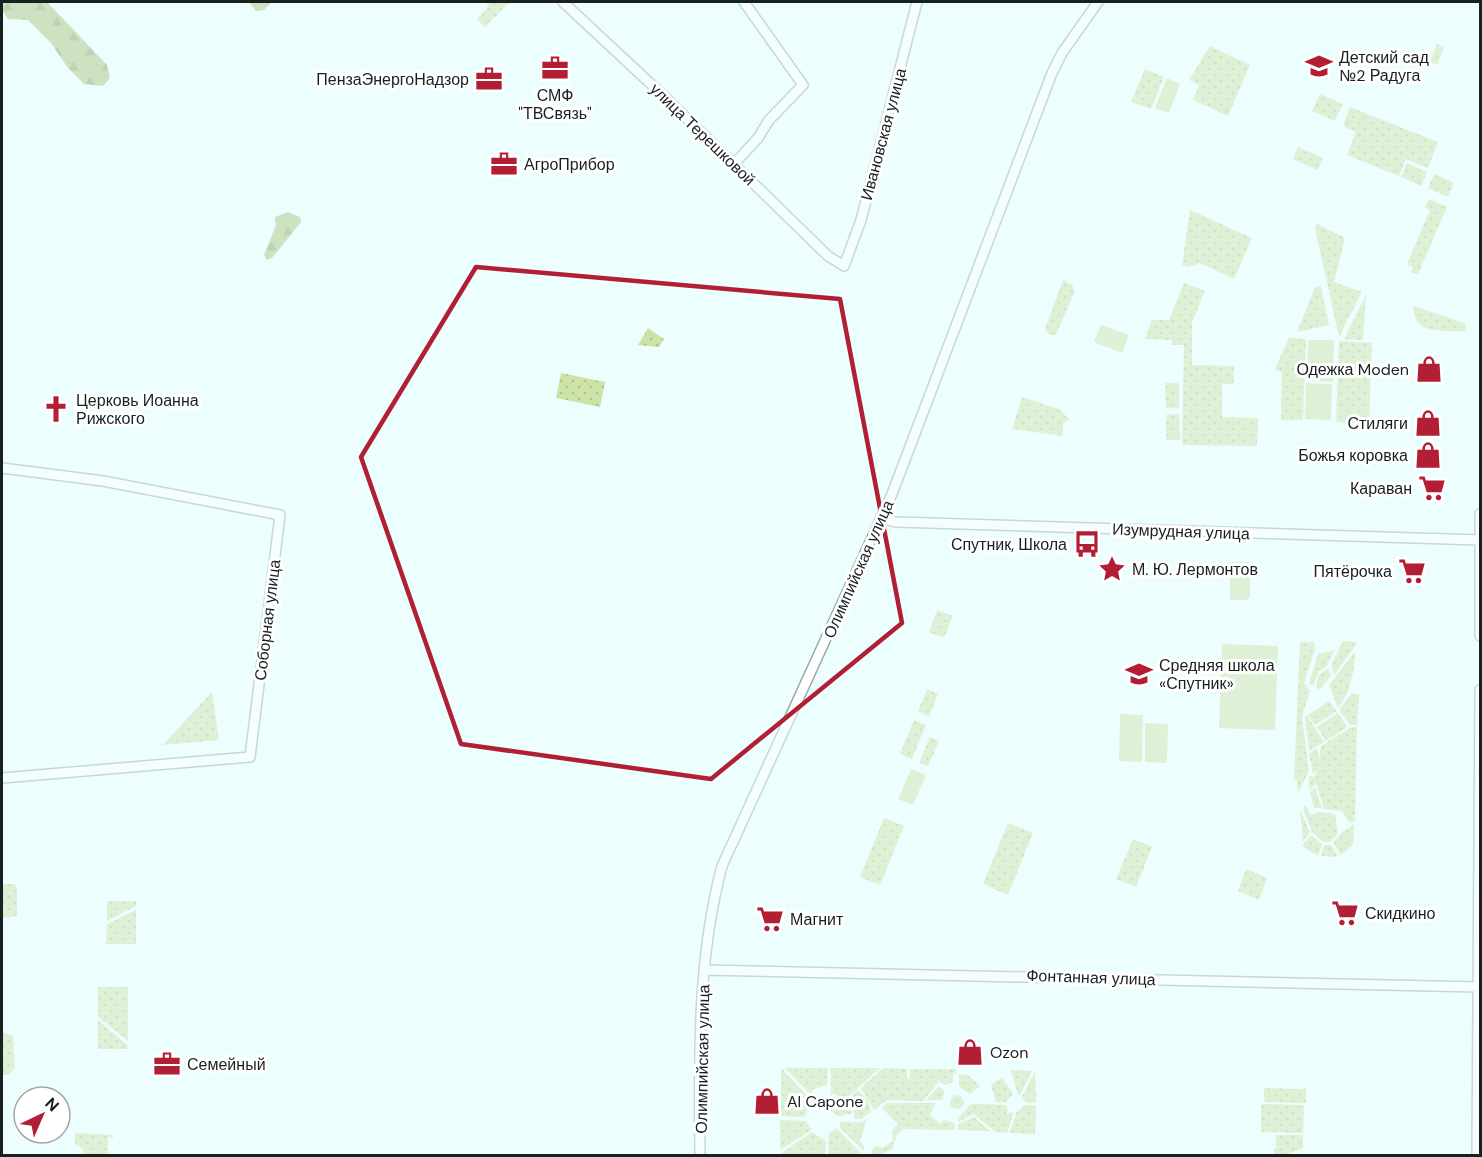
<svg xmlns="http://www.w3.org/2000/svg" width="1482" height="1157" font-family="'DM Sans',sans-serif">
  <defs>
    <pattern id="green-dots" width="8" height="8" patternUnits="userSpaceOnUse" patternTransform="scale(1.5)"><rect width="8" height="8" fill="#cde3a6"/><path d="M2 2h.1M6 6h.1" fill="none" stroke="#afc28f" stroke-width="1.8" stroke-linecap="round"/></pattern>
    <pattern id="forest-firs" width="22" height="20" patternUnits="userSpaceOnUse" patternTransform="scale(1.5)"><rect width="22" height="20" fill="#a7c078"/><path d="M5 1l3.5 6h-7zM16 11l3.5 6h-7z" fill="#879c62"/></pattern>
  </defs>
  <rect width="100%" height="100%" fill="#ecfefe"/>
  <path fill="url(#green-dots)" d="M485 2H510L485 27 477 19 489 6Z
    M1437 44 1444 47 1437 65 1429 62Z
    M1210 46 1250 65 1228 116 1193 100 1199 85 1189 80Z
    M1145 69 1164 77 1151 109 1131 102Z
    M1320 94 1343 104 1335 121 1312 111Z
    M1350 107 1438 142 1428 168 1406 159 1399 176 1347 155 1356 132 1343 126Z
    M1298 147 1323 158 1318 170 1293 159Z
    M1407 163 1427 172 1421 186 1401 177Z
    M1434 174 1454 183 1448 197 1428 188Z
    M1429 199 1447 207 1418 274 1411 272 1413 267 1407 264 1430 210 1425 207Z
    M1190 210 1252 238 1234 279 1200 263 1188 267 1182 265Z
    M1317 224 1345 238 1334 282 1362 292 1339 337 1315 228Z
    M1063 280 1072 285 1075 291 1056 335H1050L1045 329Z
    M1184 283 1205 291 1192 323V365L1234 366V384H1222V417L1258 418 1257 446 1182 445 1184 345H1172V340L1145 339 1152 320H1169Z
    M1321 286 1329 325 1297 332 1315 287Z
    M1366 295 1363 340 1344 339Z
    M1414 306 1466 324 1465 331C1445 331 1411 335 1414 306Z
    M648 328 664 339 659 347 638 345Z
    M1289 338 1306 339 1303 420H1281L1282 373 1275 369Z
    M1339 341 1372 343 1369 424 1336 422Z
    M561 373 605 382 600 407 556 398Z
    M1165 383H1179V408H1166Z
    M1022 397 1059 409 1069 419 1063 424V436L1012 429Z
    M1179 414 1180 440H1166V415Z
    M937 610 953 616 944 638 929 632Z
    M1343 641 1358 642 1334 675 1331 665Z
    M1300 642H1314L1315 649 1304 683 1310 691 1302 717 1309 771 1298 793 1297 780H1294Z
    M1335 650 1326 667 1319 671 1313 686 1309 683 1318 654Z
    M1355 652C1354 674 1351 690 1338 708L1329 685Z
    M1328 668 1331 675 1320 690 1316 687 1319 675Z
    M927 689 938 694 929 716 918 711Z
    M212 692 219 740 163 745Z
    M1351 694H1359L1357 725H1350L1339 710Z
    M1329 701 1337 711 1315 725 1308 715Z
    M1338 713 1347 727 1326 741 1317 727Z
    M1306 714 1324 742 1309 751 1305 718Z
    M914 720 926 725 912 759 900 754Z
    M1351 727H1357L1355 821 1350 823 1342 811 1324 809 1316 783 1309 790V776L1315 777 1317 769 1313 774 1309 754 1317 748 1319 760 1321 746Z
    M930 737 939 741 928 766 919 763Z
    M1315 787 1322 808H1314L1310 792Z
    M1305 805 1311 815 1320 812 1335 814 1338 833 1331 842H1324L1312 832 1303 808Z
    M1300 809 1310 833 1303 841Z
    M884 818 904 826 880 885 860 877Z
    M1008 823 1033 833 1008 895 983 884Z
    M1354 825 1353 845 1341 855 1333 843 1342 832Z
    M1311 835 1322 844 1318 856 1302 846Z
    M1133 839 1152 847 1136 887 1116 879Z
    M1324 845H1331L1338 857 1321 856Z
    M1246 869 1267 878 1259 900 1238 891Z
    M2 884H14L17 888V916L2 918Z
    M107 901H136V906L107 921Z
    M136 910V944H106L107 924Z
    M98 987H128V1041L98 1017Z
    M98 1020 127 1045 128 1049H98Z
    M2 1032 13 1036 15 1069 8 1075H2Z
    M781 1068 812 1101 804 1117 781 1116Z
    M785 1068H828L827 1085 811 1090 815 1096 813 1097Z
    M831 1068H880L846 1099 831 1093Z
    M883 1068 907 1069V1079H910V1069H956V1074H953V1082L947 1085 940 1083 941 1079 923 1101 887 1100 874 1110 861 1088Z
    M1011 1070 1032 1071 1020 1095 1018 1094Z
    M1035 1071 1036 1103 1025 1102 1022 1097Z
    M959 1074 968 1075 980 1086 970 1094 959 1087Z
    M1002 1077 1013 1094 1006 1102H996L991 1085Z
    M939 1086 945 1092 942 1100H926Z
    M1264 1088 1306 1089V1103L1264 1102Z
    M858 1090 867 1099 871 1112 861 1119H855L854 1112 847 1101Z
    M830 1095 842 1099 853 1113 839 1116 829 1110Z
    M950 1102a7 7 0 1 1 14 0a7 7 0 1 1-14 0Z
    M887 1103H936L930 1115 940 1124 945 1120 955 1123 954 1130 903 1129 897 1135 892 1149 881 1155H870L875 1146 883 1148 893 1141 892 1131 898 1124 882 1108Z
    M971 1104 1006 1105 1008 1110 1006 1114 1014 1112 1007 1133 996 1132 973 1114 958 1122V1118Z
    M1261 1104 1304 1105 1303 1133 1261 1132Z
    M1025 1105 1036 1106 1035 1134 1010 1133 1016 1113Z
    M974 1117 990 1131 958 1130V1124Z
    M867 1119 860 1141 865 1147 863 1150 839 1127 841 1122H862Z
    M780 1120 806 1121 811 1130 780 1150Z
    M837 1129 861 1153 858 1155H828L829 1133Z
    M812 1132 826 1141 825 1155 780 1154Z
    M75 1133 113 1135V1138H108V1155H83V1149L75 1144Z
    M1276 1135H1303V1148L1284 1155H1274V1148H1285L1276 1147Z"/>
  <path fill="url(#forest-firs)" d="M2 2H47L107 65 110 78 103 86 84 84 68 68 51 43 28 20 8 19 2 10Z
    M249 2H272L264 10 256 11Z
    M288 212 300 217 301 222 272 258 267 260 264 255 276 225 275 217Z"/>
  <path fill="#cde3a6" d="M1167 78 1180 84 1169 113 1155 108Z
    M1101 325 1129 335 1122 353 1094 342Z
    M1308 340H1334L1333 382 1307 381Z
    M1306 383 1332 384 1331 420 1305 419Z
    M1230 562H1247L1250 565V597L1247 600H1230Z
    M1222 644 1278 646 1275 730 1219 728Z
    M1120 714 1143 715 1142 762 1119 761Z
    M1145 723 1168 724 1167 763 1145 762Z
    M911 769 926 775 913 805 898 799Z"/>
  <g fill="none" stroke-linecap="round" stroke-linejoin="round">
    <defs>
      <path id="minor" d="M563 2 668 100 828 256 844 266 861 220 917 2
        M734 164 758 138 769 120 803 85 744 2
        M2 468 103 481 280 515 250 757 2 778
        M1480 514V636
        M882 519 896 522 1480 540
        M704 970 1479 987
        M700 1156C699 1058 697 960 722 866L892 494 1052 73 1062 53 1098 2
        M1477 1156 1480 690"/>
    </defs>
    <use href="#minor" stroke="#99aaa9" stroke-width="12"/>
    <use href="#minor" stroke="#fff" stroke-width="9"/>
  </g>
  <path d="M0 0H1482V1157H0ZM476 267 840 299 902 623 711 779 461 744 361 457Z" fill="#ecfefe" fill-opacity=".55" fill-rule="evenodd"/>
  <path fill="none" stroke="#b21f35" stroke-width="4.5" stroke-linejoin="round" d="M476 267 840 299 902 623 711 779 461 744 361 457Z"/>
  <defs>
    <symbol id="school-bare" viewBox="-9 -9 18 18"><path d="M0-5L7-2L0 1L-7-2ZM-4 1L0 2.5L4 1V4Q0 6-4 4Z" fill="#b21f35" stroke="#fff" stroke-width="2.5" paint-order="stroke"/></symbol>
    <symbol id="office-bare" viewBox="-9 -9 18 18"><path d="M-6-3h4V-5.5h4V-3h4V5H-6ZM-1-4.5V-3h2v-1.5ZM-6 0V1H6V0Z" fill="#b21f35" stroke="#fff" stroke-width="2.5" paint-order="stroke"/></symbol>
    <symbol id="shop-bare" viewBox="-9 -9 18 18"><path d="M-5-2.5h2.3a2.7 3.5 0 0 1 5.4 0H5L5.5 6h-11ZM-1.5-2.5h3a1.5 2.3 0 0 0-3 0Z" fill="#b21f35" stroke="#fff" stroke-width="2.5" paint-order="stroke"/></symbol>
    <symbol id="church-bare" viewBox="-9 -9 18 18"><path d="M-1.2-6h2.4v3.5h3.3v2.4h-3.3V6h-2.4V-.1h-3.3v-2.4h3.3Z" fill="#b21f35" stroke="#fff" stroke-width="2.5" paint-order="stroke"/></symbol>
    <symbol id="supermarket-bare" viewBox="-9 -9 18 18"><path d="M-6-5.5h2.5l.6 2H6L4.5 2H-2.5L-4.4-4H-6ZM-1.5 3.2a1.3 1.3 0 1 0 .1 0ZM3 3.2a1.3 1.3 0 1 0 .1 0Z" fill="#b21f35" stroke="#fff" stroke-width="2.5" paint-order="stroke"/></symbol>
    <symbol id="bus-bare" viewBox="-9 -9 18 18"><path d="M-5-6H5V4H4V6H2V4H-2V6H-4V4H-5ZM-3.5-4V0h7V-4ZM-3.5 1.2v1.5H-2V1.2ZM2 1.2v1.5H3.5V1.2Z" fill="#b21f35" stroke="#fff" stroke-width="2.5" paint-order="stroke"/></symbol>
    <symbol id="sight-bare" viewBox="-9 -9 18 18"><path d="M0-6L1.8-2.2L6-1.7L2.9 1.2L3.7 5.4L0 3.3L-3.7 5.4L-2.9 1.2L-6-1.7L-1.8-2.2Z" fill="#b21f35" stroke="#fff" stroke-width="2.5" paint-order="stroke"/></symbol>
  </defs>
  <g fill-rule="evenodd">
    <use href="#school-bare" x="1300" y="47" width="38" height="38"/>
    <use href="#office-bare" x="536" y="49" width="38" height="38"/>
    <use href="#office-bare" x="470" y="60" width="38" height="38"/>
    <use href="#office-bare" x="485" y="145" width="38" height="38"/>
    <use href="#shop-bare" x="1410" y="350" width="38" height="38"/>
    <use href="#church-bare" x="37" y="390" width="38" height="38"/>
    <use href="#shop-bare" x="1409" y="404" width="38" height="38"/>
    <use href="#shop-bare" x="1409" y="436" width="38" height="38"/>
    <use href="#supermarket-bare" x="1413" y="469" width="38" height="38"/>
    <use href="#bus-bare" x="1068" y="525" width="38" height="38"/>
    <use href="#sight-bare" x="1093" y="550" width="38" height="38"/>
    <use href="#supermarket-bare" x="1393" y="552" width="38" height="38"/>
    <use href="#school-bare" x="1120" y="655" width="38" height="38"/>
    <use href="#supermarket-bare" x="1326" y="894" width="38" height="38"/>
    <use href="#supermarket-bare" x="751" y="900" width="38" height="38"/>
    <use href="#shop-bare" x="951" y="1033" width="38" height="38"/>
    <use href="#office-bare" x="148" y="1045" width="38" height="38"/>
    <use href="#shop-bare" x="748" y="1082" width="38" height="38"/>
  </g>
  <g text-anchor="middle" stroke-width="6" stroke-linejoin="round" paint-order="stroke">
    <g font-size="16" fill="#192020" stroke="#fff" text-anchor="start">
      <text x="1339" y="63">Детский сад<tspan x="1339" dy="18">№2 Радуга</tspan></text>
      <text x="469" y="85" text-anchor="end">ПензаЭнергоНадзор</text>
      <text x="555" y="101" text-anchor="middle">СМФ<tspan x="555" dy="18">"ТВСвязь"</tspan></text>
      <text x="524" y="170">АгроПрибор</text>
      <text x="1409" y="375" text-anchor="end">Одежка Moden</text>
      <text x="76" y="406">Церковь Иоанна<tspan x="76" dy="18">Рижского</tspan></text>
      <text x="1408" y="429" text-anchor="end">Стиляги</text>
      <text x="1408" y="461" text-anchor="end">Божья коровка</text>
      <text x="1412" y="494" text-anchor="end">Караван</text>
      <text x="1067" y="550" text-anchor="end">Спутник, Школа</text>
      <text x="1132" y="575">М. Ю. Лермонтов</text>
      <text x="1392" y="577" text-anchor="end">Пятёрочка</text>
      <text x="1159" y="671">Средняя школа<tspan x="1159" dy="18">«Спутник»</tspan></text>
      <text x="1365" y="919">Скидкино</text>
      <text x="790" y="925">Магнит</text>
      <text x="990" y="1058">Ozon</text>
      <text x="187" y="1070">Семейный</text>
      <text x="787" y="1107">Al Capone</text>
    </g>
    <g font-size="16" fill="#192020" stroke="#fff">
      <text transform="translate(703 134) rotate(44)" y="6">улица Терешковой</text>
      <text transform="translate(883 134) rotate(-75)" y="6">Ивановская улица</text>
      <text transform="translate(1181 531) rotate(2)" y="6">Изумрудная улица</text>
      <text transform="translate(858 569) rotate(-66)" y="6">Олимпийская улица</text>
      <text transform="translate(267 620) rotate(-83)" y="6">Соборная улица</text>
      <text transform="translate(1091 977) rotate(2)" y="6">Фонтанная улица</text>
      <text transform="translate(702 1059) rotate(-89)" y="6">Олимпийская улица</text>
    </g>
  </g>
  <rect width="1482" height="1157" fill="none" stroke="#192020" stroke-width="6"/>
  <g transform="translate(42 1115) rotate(44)"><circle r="28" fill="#ffffff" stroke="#a3a6a6" stroke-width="1.5"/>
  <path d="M0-4.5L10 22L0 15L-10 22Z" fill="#b21f35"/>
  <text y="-9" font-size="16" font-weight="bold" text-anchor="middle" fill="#192020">N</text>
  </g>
</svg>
